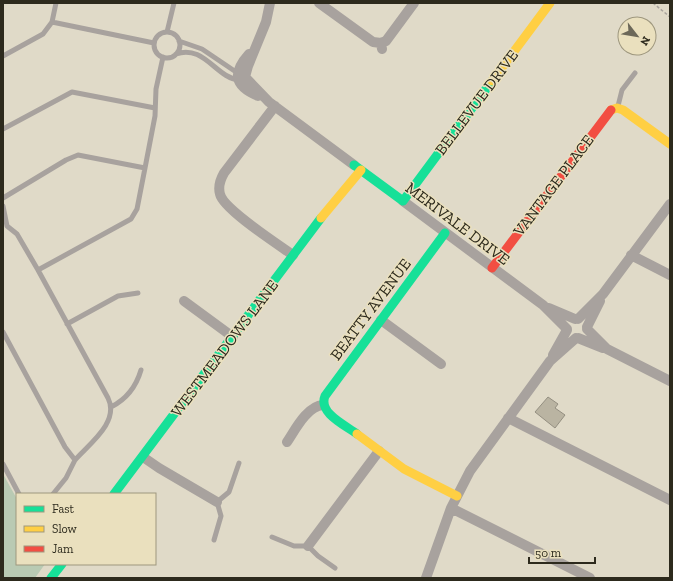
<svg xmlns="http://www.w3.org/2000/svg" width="673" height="581" font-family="'Zilla Slab',serif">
  <rect width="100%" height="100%" fill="#e0dac8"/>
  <path fill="#b9cab3" d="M3 474 17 499V564H45L35 578H3Z"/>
  <path fill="#bab4a2" stroke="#948f81" d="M548 397 558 404 555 408 565 415 555 428 535 412Z"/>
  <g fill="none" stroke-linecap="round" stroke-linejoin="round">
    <path stroke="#a8a39c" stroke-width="1.5" stroke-dasharray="3 2" stroke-linecap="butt" d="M653 3 670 17"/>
    <path stroke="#a8a29e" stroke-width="5" d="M52 22 56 3
      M167 32 174 3
      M154 45a13 13 0 1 1 26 0a13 13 0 1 1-26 0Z
      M179 41 202 49 239 74
      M176 54C204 44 216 78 239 80
      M3 56 43 34 52 22 154 43
      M618 106 622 90 635 73
      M3 129 72 92 155 108
      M3 198 66 160 78 155 145 168
      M3 206 7 226 17 234 38 270 131 219 137 209 145 168 155 116 156 89 163 57
      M67 324 118 296 138 293
      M3 332 65 447 75 460C89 444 120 422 108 398L38 270
      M111 407C127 399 136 387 141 370
      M3 464 19 494
      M53 494 66 478 75 460
      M272 537 294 546H308L318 556 335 568
      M214 540 221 516 217 502 229 492 239 463"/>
    <path stroke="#a8a29e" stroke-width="10" d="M270 3 266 22 248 66 245 77 269 102 354 165
      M319 3 373 42 381 43
      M382 49 381 43 386 41 414 3
      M249 54C232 73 234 86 258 96
      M275 106 224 173C220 180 218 187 220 194 223 209 279 245 293 255
      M403 201 543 305 567 329
      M631 255 670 275
      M184 301 233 337
      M549 308 575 319
      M578 319 603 294 670 204
      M381 320 441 364
      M587 327 600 301
      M587 329 607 349 670 381
      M578 338 603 348
      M553 355 567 330
      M508 418 670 500
      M287 442C295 430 307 406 323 405
      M143 457 159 468 217 502
      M451 508 590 578
      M308 546 379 451
      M426 578 451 508 470 471 550 361 576 338"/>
    <path stroke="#16e098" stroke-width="9" d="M354 165 403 201 492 81
      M357 434C345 425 318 413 325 396L445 233
      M114 494 321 218
      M51 578 62 564"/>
    <path stroke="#ffcf43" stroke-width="9" d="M492 81 550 3
      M611 110 617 108 623 110 670 144
      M321 218 361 170
      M357 434 404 469 457 496"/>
    <path stroke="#f24e42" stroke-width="9" d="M492 268 611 110"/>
  </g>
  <g text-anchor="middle" stroke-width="3" stroke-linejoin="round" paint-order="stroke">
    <g font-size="16" fill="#2d2a1d" stroke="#eae0be">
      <text transform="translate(476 102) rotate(-53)" y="6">BELLEVUE DRIVE</text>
      <text transform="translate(553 185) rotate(-53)" y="6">VANTAGE PLACE</text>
      <text transform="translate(458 223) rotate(37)" y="6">MERIVALE DRIVE</text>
      <text transform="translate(370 309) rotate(-53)" y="6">BEATTY AVENUE</text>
      <text transform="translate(224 348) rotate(-53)" y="6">WESTMEADOWS LANE</text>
    </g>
  </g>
  <rect width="673" height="581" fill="none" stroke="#2d2a1d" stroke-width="8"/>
  <rect x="16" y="493" width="140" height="72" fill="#eae0be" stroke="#9e977e"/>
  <rect x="24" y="506" width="20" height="6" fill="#16e098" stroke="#9e977e"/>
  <text x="52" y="513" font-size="12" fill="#2d2a1d">Fast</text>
  <rect x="24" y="526" width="20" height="6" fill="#ffcf43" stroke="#9e977e"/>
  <text x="52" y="533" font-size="12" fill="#2d2a1d">Slow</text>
  <rect x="24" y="546" width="20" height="6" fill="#f24e42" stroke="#9e977e"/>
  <text x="52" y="553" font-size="12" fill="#2d2a1d">Jam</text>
  <g transform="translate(637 36) rotate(121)"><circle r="19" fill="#eae0be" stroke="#9e977e"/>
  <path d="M0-3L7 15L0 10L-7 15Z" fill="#6c6859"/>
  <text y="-6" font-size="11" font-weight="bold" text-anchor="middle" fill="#2d2a1d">N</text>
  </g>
  <path d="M529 557v6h66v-6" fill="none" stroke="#2d2a1d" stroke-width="2"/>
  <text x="535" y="557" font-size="12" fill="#2d2a1d" stroke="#eae0be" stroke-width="3" paint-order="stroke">50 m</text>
</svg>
